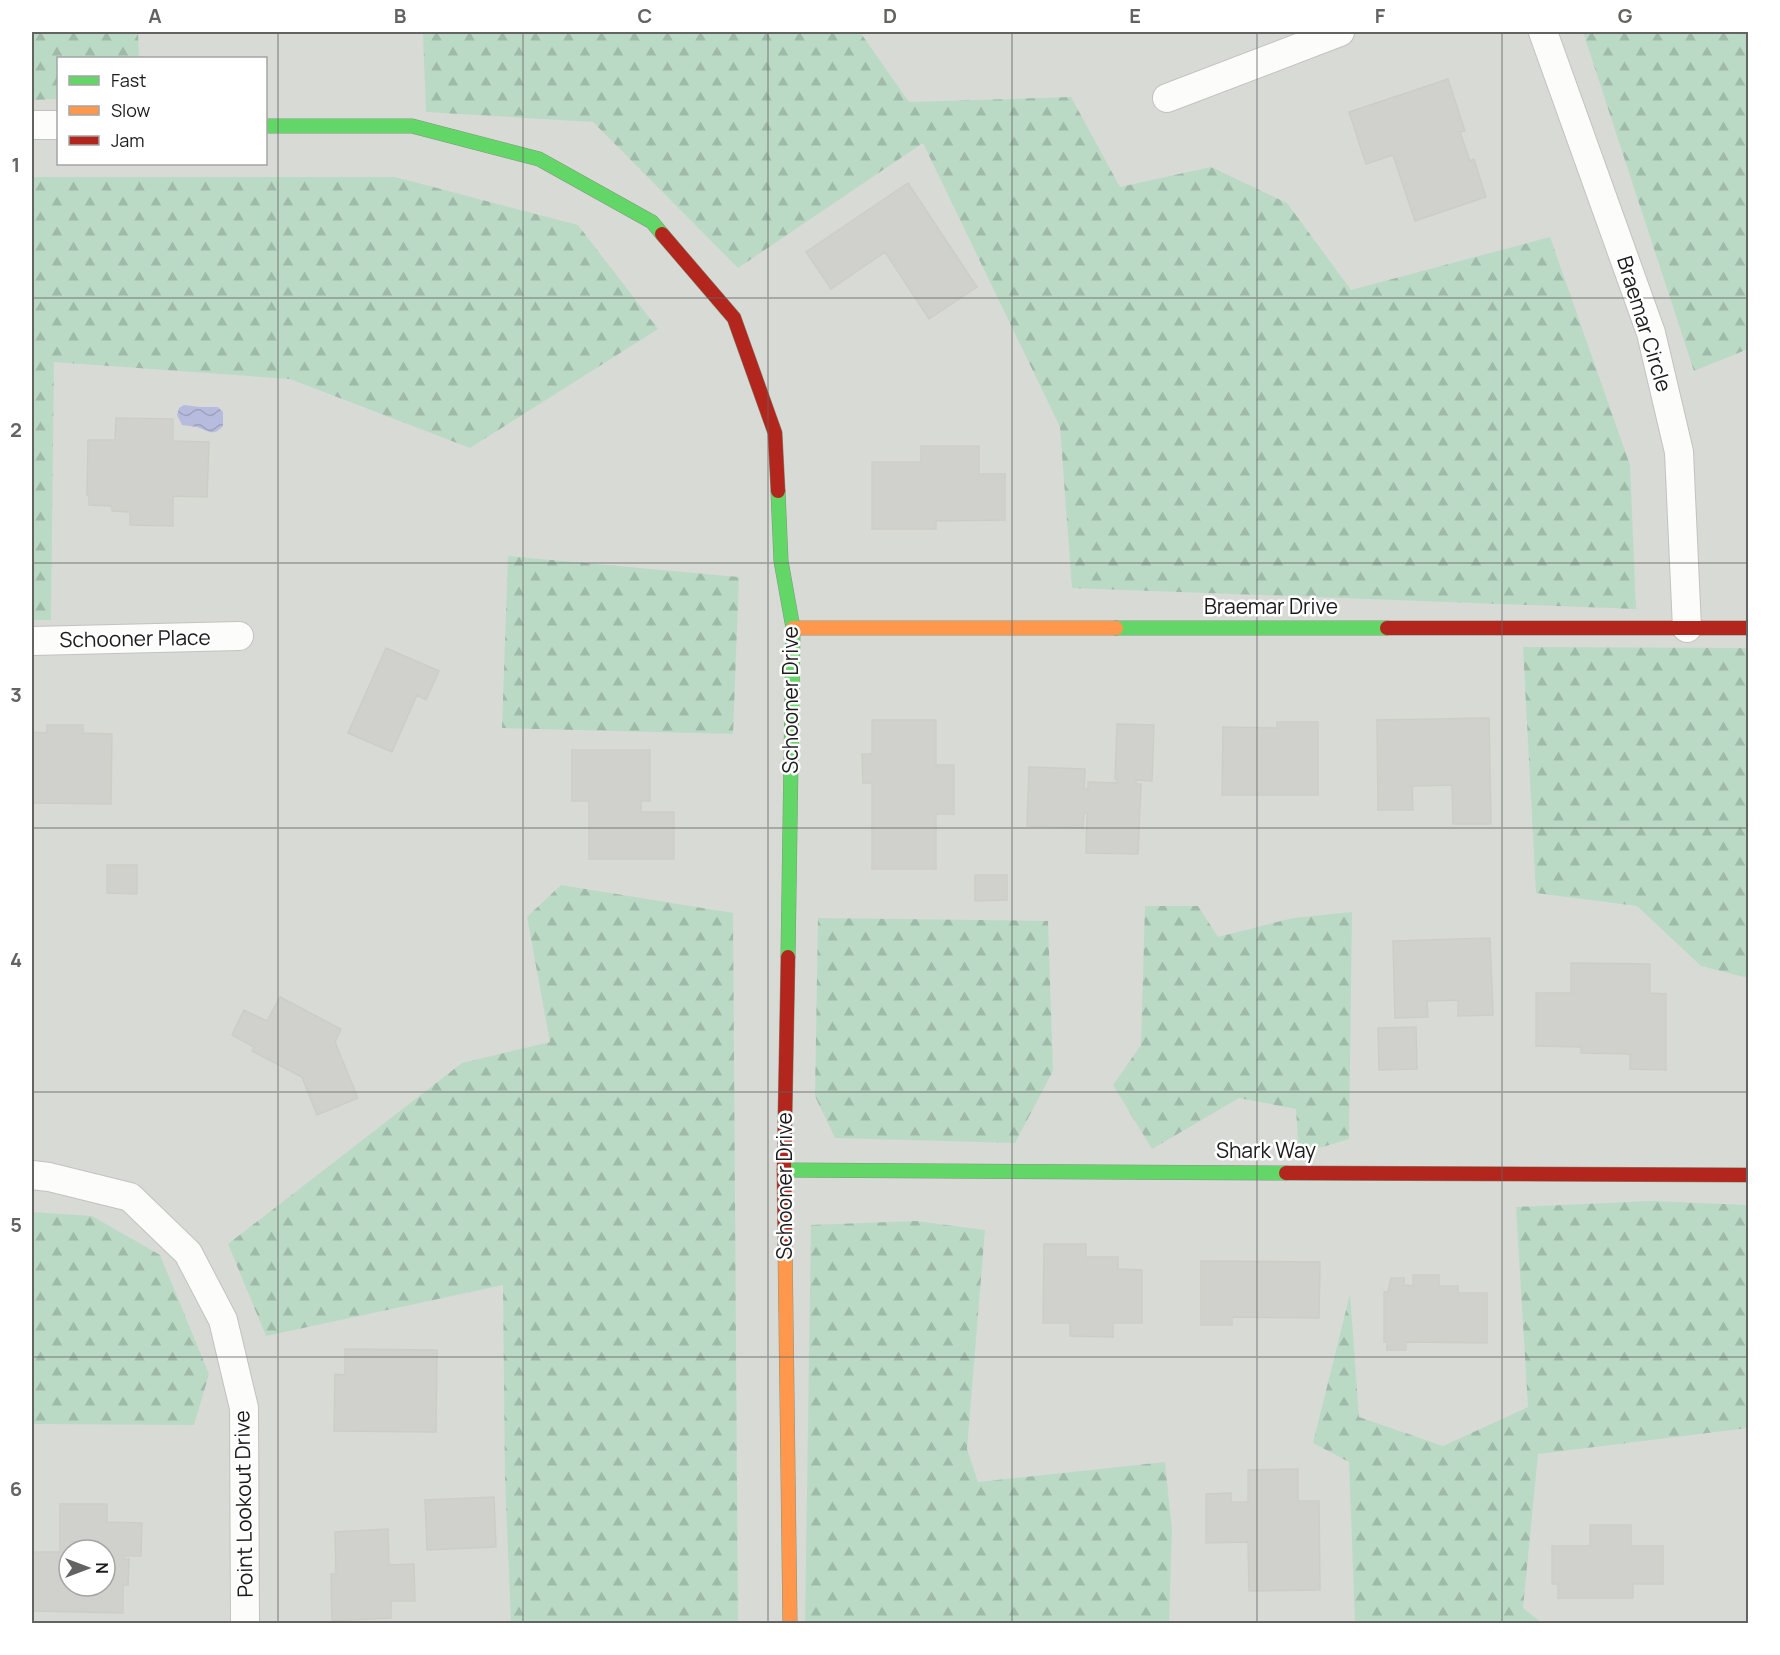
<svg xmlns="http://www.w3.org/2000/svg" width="1780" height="1655" font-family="Manrope,sans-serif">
  <defs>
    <pattern id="forest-firs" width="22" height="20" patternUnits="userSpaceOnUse" patternTransform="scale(1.5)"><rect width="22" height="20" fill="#bbdac6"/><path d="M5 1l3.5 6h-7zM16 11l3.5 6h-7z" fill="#a0baaa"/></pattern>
    <pattern id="water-waves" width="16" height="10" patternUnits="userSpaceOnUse" patternTransform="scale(1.5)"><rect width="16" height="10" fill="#b7bbde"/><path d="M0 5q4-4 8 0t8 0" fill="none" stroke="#9da0be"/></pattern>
  </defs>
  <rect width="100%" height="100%" fill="#e8ebe5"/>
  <path fill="#d8dad6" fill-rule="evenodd" d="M32 32H1748V1623H32ZM58 58H266V164H58ZM69 1550H105V1586H69Z"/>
  <path fill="url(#forest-firs)" d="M32 32H138L139 58H58V99L32 100Z
    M423 32H860L909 102 1071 97 1120 187 1211 167 1287 203 1351 290 1550 237 1630 465 1636 609 1072 588 1060 427 923 143 738 268 593 122 426 112Z
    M1583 32H1748V349L1694 371Z
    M32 177H395L578 225 658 329 470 448 290 379 54 362 51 620H32Z
    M508 556 739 577 733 734 502 728Z
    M1523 647 1748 648V978L1701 966 1637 906 1536 893Z
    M561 885 733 913 738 1623H511L505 1479 503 1285 266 1336 228 1244 462 1063 550 1042 527 917Z
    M1145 906H1198L1218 937 1293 918 1352 912 1349 1139 1299 1154 1296 1109 1239 1098 1152 1149 1113 1085 1141 1045Z
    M818 918 1048 921 1053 1071 1015 1143 835 1138 815 1096Z
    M1650 1201 1748 1205V1428L1538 1454 1523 1608 1542 1623H1355L1349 1462 1313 1443 1350 1294 1359 1417 1443 1446 1528 1407 1516 1207Z
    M32 1212 92 1216 160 1255 209 1374 194 1425 32 1424Z
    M916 1221 985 1230 967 1449 978 1482 1165 1462 1172 1531 1169 1623 805 1624 811 1225Z"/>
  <path fill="url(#water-waves)" d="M184 405 200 407H218L223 412V426C213 437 209 431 197 427 192 426 187 426 182 425L177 415 179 408Z"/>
  <path fill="#d0d1cc" stroke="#cccec6" stroke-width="1.5" fill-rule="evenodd" d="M1448 79 1465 131 1460 132 1470 161 1474 159 1486 197 1415 221 1393 155 1366 164 1349 112Z
    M908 183 977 287 929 319 885 252 831 289 806 252Z
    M116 418 173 419V441L209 442 207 497 173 496V526L130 525V512L112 511V506L89 505V495H87L88 440H115Z
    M921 446H979V474H1005V520L936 521V529H872V462H921Z
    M386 648 439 671 426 700 417 695 392 752 348 733Z
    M1489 718 1491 824H1453L1452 785 1412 786 1413 810H1378L1377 720Z
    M872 720H936V765H954V814H936V869H872V783H863L862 754H872Z
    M1277 722H1318V795H1222L1223 727 1277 728Z
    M1117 724 1154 725 1152 781 1136 780V784H1141L1138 854 1086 853 1087 813H1084L1083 828 1027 826 1029 767 1085 769 1084 789H1088V782L1117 783V779H1115Z
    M47 725H83V733L112 734 111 804 32 803V732L47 733Z
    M572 750H650V801H641V812H674V859H589V801H572Z
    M107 865H137V894L107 893Z
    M975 875H1007V900L975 901Z
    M1490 938 1493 1015 1458 1016V1000L1427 1001 1428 1017 1395 1018 1393 941Z
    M1571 963 1650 964V993L1666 994V1070L1630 1069V1054L1581 1053V1047L1536 1046V993H1571Z
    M280 997 341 1029 335 1042 358 1098 317 1115 302 1077 252 1051 254 1047 232 1035 244 1010 267 1021Z
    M1416 1027 1417 1069 1379 1070 1378 1028Z
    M1044 1244H1086V1257H1118V1269L1142 1270V1323H1113V1337L1070 1336V1323H1043Z
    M1201 1261 1320 1262 1319 1318 1232 1317V1325H1201Z
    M1413 1275H1439V1286H1458V1293H1487V1343L1406 1342V1350H1387V1342H1384V1292H1388L1391 1278H1404V1285L1413 1286Z
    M345 1349 437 1350 436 1432 334 1431 335 1374 345 1375Z
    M1298 1469V1501H1319L1320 1590 1249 1591 1248 1542 1206 1543V1494L1231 1493V1502H1248V1470Z
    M494 1497 496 1547 427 1550 425 1500Z
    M60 1504H107V1522L142 1523 141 1556H124V1559H129L128 1585H123V1613L33 1611V1552H60ZM69 1550H105V1586H69Z
    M1590 1525H1631V1546H1663V1584H1633V1598H1558V1584H1552V1546H1590Z
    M388 1529 389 1565 414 1564 415 1601H391V1618L332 1621 331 1574H336L335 1532Z"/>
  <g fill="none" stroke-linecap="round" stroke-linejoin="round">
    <defs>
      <path id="street" d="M1543 32 1651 333 1679 452 1687 628
        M1167 98 1340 32
        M32 125H58
        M32 641 239 636
        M32 1175 49 1177 130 1197 188 1253 223 1320 244 1408 245 1624"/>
      <path id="fast" d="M266 126H412L539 159 652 222 662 234
        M778 491 781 561 793 628 788 957
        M1116 628H1387
        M784 1170 1286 1173"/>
      <path id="slow" d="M793 628H1116
        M785 1244 790 1624"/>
      <path id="jam" d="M662 234 734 318 775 433 778 491
        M1387 628H1748
        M1286 1173 1748 1175
        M785 1244 784 1170 788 957"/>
    </defs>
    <use href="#street" stroke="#c2c3c1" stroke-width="30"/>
    <use href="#fast" stroke="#82957e" stroke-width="15"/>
    <use href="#slow" stroke="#82957e" stroke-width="15"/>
    <use href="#jam" stroke="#82957e" stroke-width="15"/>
    <use href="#street" stroke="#fcfcfb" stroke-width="28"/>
    <use href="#fast" stroke="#63d668" stroke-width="14"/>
    <use href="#slow" stroke="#ff974d" stroke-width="14"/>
    <use href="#jam" stroke="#b3261e" stroke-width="14"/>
  </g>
  <path fill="none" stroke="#636462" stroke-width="1.5" stroke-opacity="0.55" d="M278 32V1624M523 32V1624M768 32V1624M1012 32V1624M1257 32V1624M1502 32V1624M32 298H1748M32 563H1748M32 828H1748M32 1092H1748M32 1357H1748"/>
  <g text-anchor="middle" stroke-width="5" stroke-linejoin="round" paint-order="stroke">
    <g font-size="21" fill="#1c1c1c" stroke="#fff">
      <text transform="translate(1644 324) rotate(73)" y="7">Braemar Circle</text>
      <text x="1271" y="614">Braemar Drive</text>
      <text transform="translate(135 639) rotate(-1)" y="7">Schooner Place</text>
      <text transform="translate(791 700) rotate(-90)" y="7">Schooner Drive</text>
      <text x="1266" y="1158">Shark Way</text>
      <text transform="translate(785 1186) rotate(-90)" y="7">Schooner Drive</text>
      <text transform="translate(244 1504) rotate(-91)" y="7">Point Lookout Drive</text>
    </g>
  </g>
  <rect width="1780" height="1655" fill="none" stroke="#ffffff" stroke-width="66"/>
  <rect x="57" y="57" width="210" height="108" fill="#ffffff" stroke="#a4a4a4" stroke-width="1.5"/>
  <rect x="69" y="76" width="30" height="9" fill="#63d668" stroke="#a4a4a4" stroke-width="1.5"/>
  <text x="111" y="87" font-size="18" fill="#1c1c1c">Fast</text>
  <rect x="69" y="106" width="30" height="9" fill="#ff974d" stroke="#a4a4a4" stroke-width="1.5"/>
  <text x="111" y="117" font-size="18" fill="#1c1c1c">Slow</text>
  <rect x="69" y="136" width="30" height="9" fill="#b3261e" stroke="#a4a4a4" stroke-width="1.5"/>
  <text x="111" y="147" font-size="18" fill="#1c1c1c">Jam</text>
  <g transform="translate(87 1568) rotate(90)"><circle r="28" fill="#ffffff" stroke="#a4a4a4" stroke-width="1.5"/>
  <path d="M0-4.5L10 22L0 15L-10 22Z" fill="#636462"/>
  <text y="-9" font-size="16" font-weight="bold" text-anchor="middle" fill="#1c1c1c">N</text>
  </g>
  <rect x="33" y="33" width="1714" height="1589" fill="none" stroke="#636462" stroke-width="2"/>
  <g font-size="20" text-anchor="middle" font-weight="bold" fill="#636462">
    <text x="155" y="23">A</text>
    <text x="400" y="23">B</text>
    <text x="645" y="23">C</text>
    <text x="890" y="23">D</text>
    <text x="1135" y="23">E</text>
    <text x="1380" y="23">F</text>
    <text x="1625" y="23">G</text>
    <text x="16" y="172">1</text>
    <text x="16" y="437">2</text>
    <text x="16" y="702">3</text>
    <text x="16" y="967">4</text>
    <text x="16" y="1232">5</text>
    <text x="16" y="1496">6</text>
  </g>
</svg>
